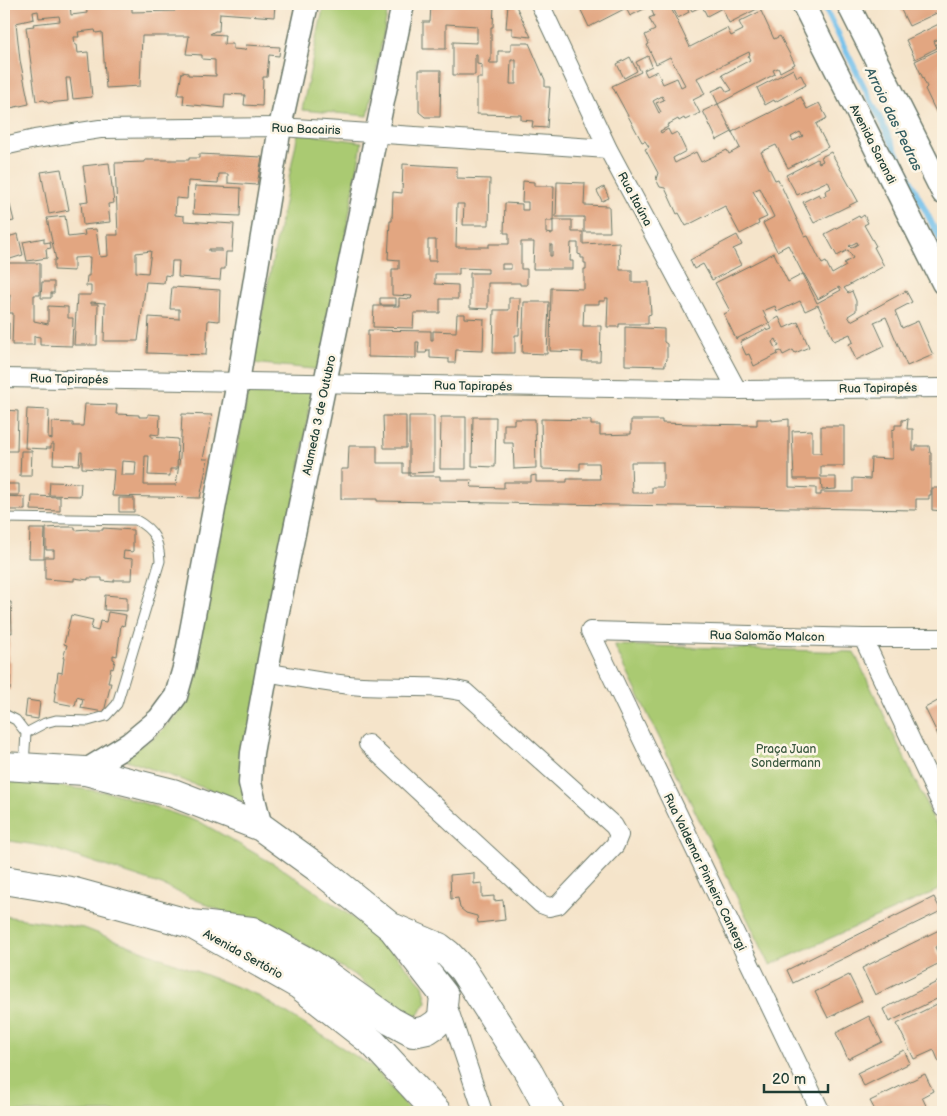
<svg xmlns="http://www.w3.org/2000/svg" width="947" height="1116" font-family="'Balsamiq Sans',sans-serif">
  <rect width="100%" height="100%" fill="#fcf5e5"/>
  <filter id="ink" filterUnits="userSpaceOnUse"><feTurbulence type="fractalNoise" baseFrequency=".02" numOctaves="2"/><feDisplacementMap in="SourceGraphic" scale="10" xChannelSelector="R" yChannelSelector="G"/><feConvolveMatrix kernelMatrix="1 2 1 2 8 2 1 2 1" color-interpolation-filters="sRGB"/></filter>
  <filter id="wash" filterUnits="userSpaceOnUse"><feTurbulence type="fractalNoise" baseFrequency=".0096" numOctaves="4" result="noise"/><feDisplacementMap in="SourceGraphic" scale="20" xChannelSelector="R" yChannelSelector="G"/><feGaussianBlur stdDeviation="1.12" result="paint"/><feColorMatrix in="noise" values="0 0 0 0 0 0 0 0 0 0 0 0 0 0 0 0 0 1.4 0 .05"/><feComposite in="paint" operator="in"/></filter>
  <g filter="url(#wash)">
    <rect width="100%" height="100%" fill="#f5e4ca"/>
    <path fill="#aaca72" stroke="#648453" d="M324 4H389L368 116 302 110Z
      M298 133 362 142 322 370 252 363Z
      M249 387 312 392 246 803 121 758 156 736 177 715 190 692Z
      M614 645 854 652 943 839V888L770 965Z
      M4 781H19L114 793 202 823 286 871 375 933 423 985 427 1002 417 1016 401 1015 359 978 272 924 237 918 162 885 48 847 4 840Z
      M4 916 84 928 255 994 375 1068 411 1112H4Z"/>
    <g fill="none" stroke-linecap="round" stroke-linejoin="round">
      <path stroke="#71c0ec" stroke-width="6" d="M823 4 943 246"/>
    </g>
    <g id="blocks">
      <path fill="#e2a681" fill-rule="evenodd" d="M4 4H70L71 15 87 13 86 4H132V12L175 11 177 4H275L274 17 220 13 219 31H215L210 34 225 35 224 44H233V49L245 50 246 45 280 47 279 56 269 55 267 77H263L262 106 244 105 245 95 225 94 224 108 183 104 184 95H178L182 72 188 73V75L216 76V74H215V60L202 59V55L186 54 189 36H142L140 86 106 88 102 32 96 33 95 30 78 32 79 37H74L75 45H77L78 53 88 52 92 97 73 99 70 78H66L68 101 48 103 44 100 36 101 26 27 34 26 33 24 60 21 59 16 39 18 38 11 33 12 34 19 16 23 20 60 29 104 6 109 4 100V25L7 24Z
        M431 4H494L493 27H491V61H489V63H498V51H511V43H529L545 80V87H550L547 128 532 127 533 121 521 120V115L477 114V78H482V65L477 64V54H475V75H453V42L477 43V26L446 24V49H423V22H430ZM511 60H516V84H510Z
        M508 4H515L531 37 512 35V28H506Z
        M578 4H669L690 47 727 28 731 36 743 30 739 22 761 11 774 39 780 36 795 64 780 72 778 68 773 70 775 74 718 104 712 91 723 86 727 92 732 90 722 75 750 60 748 56 750 55 749 52 697 78 705 94 693 100 700 113 685 120 684 118 679 121 678 119 667 125 668 127 660 131 661 133 668 129 671 135 677 132 686 151 673 158 674 161 675 163 696 152 701 162 727 150 729 154 740 148 732 132 801 97 807 109 819 103 827 118 816 124 828 147 788 168 776 145 761 152 775 180 778 179 805 237 808 236 822 264 826 262 832 274 846 266 844 263 853 258 848 250 837 256 825 234 859 216 860 218 864 215 868 223 864 225 876 246 874 247 884 266 844 288 848 293 852 291 856 301V311L848 316 851 321 906 291 912 302 895 311 902 328 918 321 933 355 907 366 886 317 874 322 885 346 856 360 849 344 853 342 850 334 834 341 818 305 805 311 800 301 777 312 775 306 763 311 769 323 736 339 724 314 730 311 715 283 774 253 788 282 803 274 817 303 841 290 839 287 818 299 804 274H803L788 245 777 251 763 223 774 217 760 188 753 191 767 217 758 221 759 224 740 234 725 206 686 226 679 213 677 214 665 188 660 187 656 179 658 173 645 149 649 147 645 141 642 142 612 86 641 72 636 62 648 56 652 66 644 70 647 76 657 71 663 84 677 78 681 87 685 85 670 57 656 64 647 45 649 44 645 35 655 30 649 18 654 16 650 6 630 16 626 8 589 27ZM662 96 664 100 656 103 661 112 659 113 653 101ZM800 132 803 136 793 141 791 137ZM857 242 858 244 851 248 849 246Z
        M671 4H685L689 12 678 18Z
        M688 4H761L763 6 729 23 722 8 707 16 702 6 692 11Z
        M898 4H943V10L909 26Z
        M943 22V36L934 41 937 48 915 59 906 40Z
        M943 45V76L941 78 942 80H943V111L937 114 925 89 927 87 915 61 942 48 941 46Z
        M630 57 637 71 624 78 617 64Z
        M793 69 797 77 801 75 806 85 775 102 774 100 765 105 757 88Z
        M419 70H441L440 117H425L419 112Z
        M718 104 732 132 717 140 703 111Z
        M831 152 858 201 814 223 803 202 819 194 821 197 826 195 825 191 831 188 828 181 797 195 786 175 817 159 819 163 823 161 821 157Z
        M199 154 262 157 257 185 228 183V174H219L218 183 188 181 187 199 176 198 175 215 184 216V221L234 224 232 252H226L225 269H221L220 280 178 277 179 261H172L171 276 165 275 164 283 146 282 138 341H104L105 303 91 302V304H98L97 345H74L77 295H91V286H86L87 276H89L90 257 74 258V271L54 270V260H56L47 218 65 216 68 237 85 235 84 230 96 229 100 257 108 256 107 235H118L115 163 145 162V160H189V158H199ZM209 249H222V251H209ZM151 251 148 273 136 272V253Z
        M109 163 114 203 108 204 110 222 83 225 81 202 88 201 83 166Z
        M403 164 457 167V178L490 179 489 225H463L464 204H457L456 247H489V244H509V233H504L505 203 522 204V210H528V202H522L523 181 534 182V186H554L553 221H546V233L553 234V220H572V232H583V244L619 242 620 270H632V282H649L651 314 648 315V324H619V327H607L608 298H605V301H599V304H584L583 326H601L600 361H582L583 352 550 351 551 288 584 289V269H586V263H584V258H581V255L578 254V243H571L570 261H573V269H533L534 242H521V269H527V285H520V283H488V309L470 308V273H488V269L459 268V274H435V284L458 285V299H440V313H414L413 328 373 327 374 306H399V298L411 299 412 296 392 295V269H399V260L388 259 390 221H392L393 192 402 193ZM428 240H436V261H428ZM550 245H552V256H550ZM502 264H511V269H502Z
        M61 169 69 210 49 214 41 172Z
        M4 181 14 221 9 222 7 215 4 216Z
        M557 182 585 183 584 205 609 206 610 232H584V217H556Z
        M195 186 241 188 240 216 193 214Z
        M604 187 609 198 602 201 597 191Z
        M18 234 23 255 4 261V238Z
        M737 235 742 245 733 249 741 265 712 280 703 264 694 269 690 260Z
        M44 238V243L50 242 51 248 46 249 47 258 27 261 23 242Z
        M4 263H40V295H34V321L48 324V306L68 307V318H73L72 346 40 345V337L34 336V345H12L13 313H9L10 295H4Z
        M42 282H54V293H51V298H41Z
        M172 287 220 290 219 321 208 320 206 355 147 353 149 317 179 319V309H170Z
        M380 298H396V305H380Z
        M509 298H520L519 335H515V353H493L494 310H509Z
        M524 302H549L547 354 522 353Z
        M457 314H465V318L484 319 483 351 456 350 455 363H449V359L430 358V350H427L426 353H418L419 342H416V358L368 357V330L431 331V340H433V331L456 332Z
        M779 317 784 328 798 322 809 347 795 353 793 350 783 355 781 351 777 352 778 354 754 366 749 354 746 355 740 342 766 329 767 331 772 329 769 323ZM776 339 779 346 775 348 772 342Z
        M4 323H9V340H4Z
        M625 327 664 329V342L667 344V360L665 362V366L625 365Z
        M85 404 117 405 116 414 139 415V417H148V414L160 415 159 435 151 434V437L178 439 177 469H170V476L148 475 149 456H145L144 485H176L180 457 182 414 212 415 203 459H208L200 498 112 496 114 470 82 468V452H80L79 465 53 464 54 444H51V448H46L47 449 25 448 27 409 49 410 48 438 52 439V422L73 423V426H83ZM122 461 136 462 135 475H121Z
        M4 410 18 411 17 451H4Z
        M383 416H406V448H384Z
        M409 416H434V472L409 473Z
        M441 417H466V469H440Z
        M473 417H496L495 467 472 466Z
        M514 419H535L536 468 514 469 513 443H504V424H514Z
        M541 419 591 420V425H600V435L631 434V420H662V423L694 424 757 425V419H772V421L789 419V487L816 488V495H821V492H853V478L870 479 871 458 892 459V430L895 429V425H902V420L908 419 907 429H913V450H916V446H929L930 453H931V495H929V499H916V510L377 501V499H341V469H348L349 446H377V463H403V473H409V476H440V480H472L471 487 504 488V482H531V476L536 475V482H567V479H600L599 463H580V470L542 469ZM631 462H663V487H652V493H632Z
        M821 426H844V466H821V477H836V489L822 490 821 479H794L792 431 812 430V453H821Z
        M21 451H32L31 476H20Z
        M50 482 81 483 80 496 49 495Z
        M4 484H19V495H4Z
        M932 488H943V511L932 510Z
        M4 496 25 497V510H4Z
        M32 496 60 497V511L31 510Z
        M119 498H134V512H119Z
        M63 527H75V530L88 529 89 530H103V528L133 530V552L124 551 123 558 133 559 132 580H114V582L102 581V578H88V580L74 578V581L45 579V557H54V550H46V528Z
        M30 529H45L44 558H29Z
        M105 595 127 597V611L104 610Z
        M4 602H11L12 633 8 632 9 637H10L8 661H11L10 690H4Z
        M108 612 126 615 124 626 121 625 117 656 113 655V659L115 660 113 669 111 668 108 683H111L104 712 81 708 83 699 77 697 75 706 54 702 58 672 62 673 64 658H63L67 645 64 644 71 615 93 620 91 629 98 631 100 621 106 622Z
        M943 698V735L939 737 925 708Z
        M27 700 40 702 38 719 25 717Z
        M474 873V884L482 883V897L494 896V901L503 900 505 920 478 923 477 916 466 913 460 908 458 898 451 899 450 875Z
        M934 897 941 911 793 983 787 970Z
        M943 928V944L935 947 942 962 875 995 862 968Z
        M849 975 862 1001 828 1018 815 992Z
        M943 979V996L889 1022 883 1009Z
        M943 1001V1060L939 1062 934 1050 914 1059 897 1024Z
        M869 1016 882 1042 848 1059 836 1033Z
        M904 1050 910 1063 864 1086 857 1073Z
        M925 1074 933 1091 922 1097 929 1112H876L870 1101Z"/>
    </g>
  </g>
  <g filter="url(#ink)">
    <use href="#blocks" fill-opacity="0" stroke="#6a7768" stroke-width="1"/>
    <g fill="none" stroke-linecap="round" stroke-linejoin="round">
      <defs>
        <path id="service" d="M4 518 136 520C154 530 159 540 160 561L117 704 106 716 88 721 56 720 45 723 26 733 24 765
          M4 714 16 720 26 733"/>
        <path id="minor" d="M540 4 608 149 737 390
          M4 146 35 139 100 129 280 127 608 149
          M4 378 737 390 943 388
          M863 638 943 808
          M266 672C298 678 330 684 362 686 396 688 431 684 465 692L614 826 619 835 615 845 558 905 549 907 541 904 368 744
          M446 1001 483 1112
          M821 1112 590 631 863 638H943"/>
        <path id="tertiary" d="M803 4 943 283
          M848 4 943 193
          M85 771 129 744 159 719 176 696 184 668 238 382 280 127 307 4
          M261 827 250 783 252 753 277 616 403 4"/>
        <path id="primary" d="M4 766 85 771 173 793 261 827 319 869 392 928 444 995 442 1017 436 1024 427 1030 413 1033 391 1021 307 961 252 931 191 924
          M4 880 71 891 191 924 299 985 373 1043 437 1112
          M394 928 439 947 448 954 463 970 529 1073 550 1112"/>
      </defs>
      <use href="#service" stroke="#6a7768" stroke-width="11"/>
      <use href="#minor" stroke="#6a7768" stroke-width="20"/>
      <use href="#tertiary" stroke="#6a7768" stroke-width="25"/>
      <use href="#primary" stroke="#6a7768" stroke-width="30"/>
      <use href="#service" stroke="#fff" stroke-width="9"/>
      <use href="#minor" stroke="#fff" stroke-width="18"/>
      <use href="#tertiary" stroke="#fff" stroke-width="22"/>
      <use href="#primary" stroke="#fff" stroke-width="28"/>
    </g>
  </g>
  <g text-anchor="middle" stroke-width="5" stroke-linejoin="round" paint-order="stroke">
    <g font-size="12" fill="#1f3d34" stroke="#fcf5e5">
      <text transform="translate(306 129) rotate(2)" y="4">Rua Bacairis</text>
      <text transform="translate(873 144) rotate(63)" y="4">Avenida Sarandi</text>
      <text transform="translate(635 199) rotate(62)" y="4">Rua Itaúna</text>
      <text transform="translate(69 379) rotate(1)" y="4">Rua Tapirapés</text>
      <text transform="translate(473 386) rotate(1)" y="4">Rua Tapirapés</text>
      <text transform="translate(878 388) rotate(-1)" y="4">Rua Tapirapés</text>
      <text transform="translate(319 415) rotate(-78)" y="4">Alameda 3 de Outubro</text>
      <text transform="translate(767 636) rotate(1)" y="4">Rua Salomão Malcon</text>
      <text transform="translate(705 872) rotate(64)" y="4">Rua Valdemar Pinheiro Cantergi</text>
      <text transform="translate(243 954) rotate(29)" y="4">Avenida Sertório</text>
    </g>
    <g font-size="12" fill="#3b5940" stroke="#fcf5e5">
      <text x="786" y="753">Praça Juan<tspan x="786" dy="14">Sondermann</tspan></text>
    </g>
    <g font-size="14" font-style="italic" fill="#345e62" stroke="#fcf5e5">
      <text transform="translate(894 119) rotate(64)" y="5">Arroio das Pedras</text>
    </g>
  </g>
  <rect width="947" height="1116" fill="none" stroke="#fcf5e5" stroke-width="20"/>
  <path d="M764 1084v8h64v-8" fill="none" stroke="#1f3d34" stroke-width="2.5"/>
  <text x="772" y="1084" font-size="15" fill="#1f3d34" stroke="#fcf5e5" stroke-width="4" paint-order="stroke">20 m</text>
</svg>
